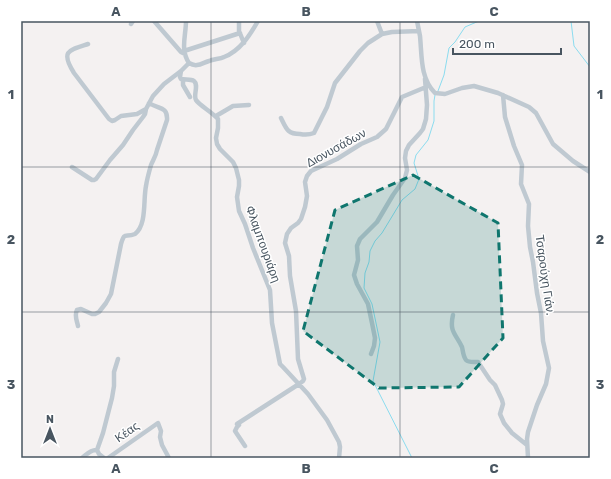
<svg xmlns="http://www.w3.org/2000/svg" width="611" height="479" font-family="Rubik,sans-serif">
  <rect width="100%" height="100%" fill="#f4f1f1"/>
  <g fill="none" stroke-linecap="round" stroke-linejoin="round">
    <path stroke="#8bdcef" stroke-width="1" d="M571 21 574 46 590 67
      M438 91 444 75 449 48 455 42 465 27 479 21
      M412 458 373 381 380 342 372 304 364 288 365 273 369 262 370 251 375 241 382 233 402 200 415 189 419 179 414 163 416 155 428 140 434 121V101L435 95"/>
    <path stroke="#bfc9d1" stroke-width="4.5" d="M154 21 181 52 185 54
      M186 21C186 35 180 50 189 63
      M239 21V31L244 43
      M377 21 382 34
      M417 21C418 26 419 31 420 36 422 56 420 78 435 93L445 94 462 88 474 86 498 93 529 107 536 113 553 144 573 161 590 172
      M131 24 133 21
      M88 44C69 50 60 51 74 73L109 119 112 121 115 120 121 116 137 114 146 109
      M184 51 240 33
      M189 63C197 68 202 63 209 61 214 59 220 59 224 57 240 51 250 35 258 21
      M181 71 180 77 181 79C185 80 191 79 194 81 199 85 193 95 196 100 199 105 212 112 218 119V128L216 138 217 144 220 149 233 162 236 168 239 180V186L237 197 239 211 245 224 253 248 270 290 272 323 280 364 283 367 308 394 327 420 339 442 340 447 339 458
      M183 80V85L190 97
      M503 95 505 117 514 146 522 165 521 184 529 204 528 226 530 247 533 262 537 293 541 313 543 341 549 368 546 384 537 405 528 432 527 439 528 458
      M216 116 233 106 249 105
      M281 118C286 128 287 134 300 134 305 135 309 135 314 133L327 107 335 83 360 51 368 43 382 34 392 32 419 31
      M72 167 92 180H94L96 179 110 160 123 145 133 130 143 117 145 114 146 109 153 96 164 84 181 71 189 63
      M453 315C449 332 456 334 462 347 463 351 463 356 466 360 469 363 474 362 478 362L490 380 495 385 502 400 503 404 500 414 504 423 512 433 527 445
      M78 326C77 321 74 315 77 310L81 309 92 314H95L99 312 106 303 111 294 121 244C125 231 125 238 135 234 147 225 143 200 146 186 147 179 149 172 151 165 153 160 156 156 157 150L167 120C168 106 158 109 149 103
      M371 354 374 346 375 338 372 323 368 304 357 284 354 275 358 260 357 246 360 239 377 222 393 195 405 178 407 170 405 158 406 151 409 145 420 133 423 129 426 119 427 105 425 79
      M245 446 235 431 237 427 239 425 237 424 299 384 303 381 304 379 298 359 296 311 290 276 289 256 285 243 287 234 291 228 298 223 301 219 305 207 307 196 305 182 307 176 311 171 337 159 361 144 377 137 386 129 402 97 426 87
      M97 450 103 433 112 398 114 386V372L118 359
      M97 450 99 454 104 458
      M82 458C86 455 91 449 97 450
      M108 458 158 423 161 431 160 437 162 445 169 458"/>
  </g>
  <path fill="#0f766e" fill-opacity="0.2" stroke="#0f766e" stroke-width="3" stroke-dasharray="8 5" stroke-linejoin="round" d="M413 175 498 223 503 338 459 387 379 388 303 331 335 210Z"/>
  <path fill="none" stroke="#485560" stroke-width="1" stroke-opacity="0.55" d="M211 21V458M400 21V458M21 167H590M21 312H590"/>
  <g text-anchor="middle" stroke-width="3" stroke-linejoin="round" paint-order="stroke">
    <g font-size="12" fill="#485560" stroke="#fff">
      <text transform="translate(336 148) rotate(-29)" y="4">Διονυσάδων</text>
      <text transform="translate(263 244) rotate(70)" y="4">Φλαμπουριάρη</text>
      <text transform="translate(545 275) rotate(82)" y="4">Τσαρούχη Γιάν.</text>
      <text transform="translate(127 432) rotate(-35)" y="4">Κέας</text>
    </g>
  </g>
  <rect width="611" height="479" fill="none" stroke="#ffffff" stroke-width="44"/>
  <g transform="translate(50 429)" stroke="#ffffff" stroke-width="3" paint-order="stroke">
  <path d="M0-3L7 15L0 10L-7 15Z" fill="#485560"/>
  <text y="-6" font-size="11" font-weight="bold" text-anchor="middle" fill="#485560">N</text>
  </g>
  <path d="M453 48v6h108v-6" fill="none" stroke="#485560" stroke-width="2"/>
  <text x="459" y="48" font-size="12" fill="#485560" stroke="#ffffff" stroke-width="3" paint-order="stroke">200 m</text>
  <rect x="22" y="22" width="567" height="435" fill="none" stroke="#485560" stroke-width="1.5"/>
  <g font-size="13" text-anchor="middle" font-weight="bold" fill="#485560">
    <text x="116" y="16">A</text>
    <text x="306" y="16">B</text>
    <text x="494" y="16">C</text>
    <text x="11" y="99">1</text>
    <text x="600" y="99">1</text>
    <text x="11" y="244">2</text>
    <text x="600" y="244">2</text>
    <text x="11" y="389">3</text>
    <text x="600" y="389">3</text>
    <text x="116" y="473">A</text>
    <text x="306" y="473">B</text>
    <text x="494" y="473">C</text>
  </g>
</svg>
